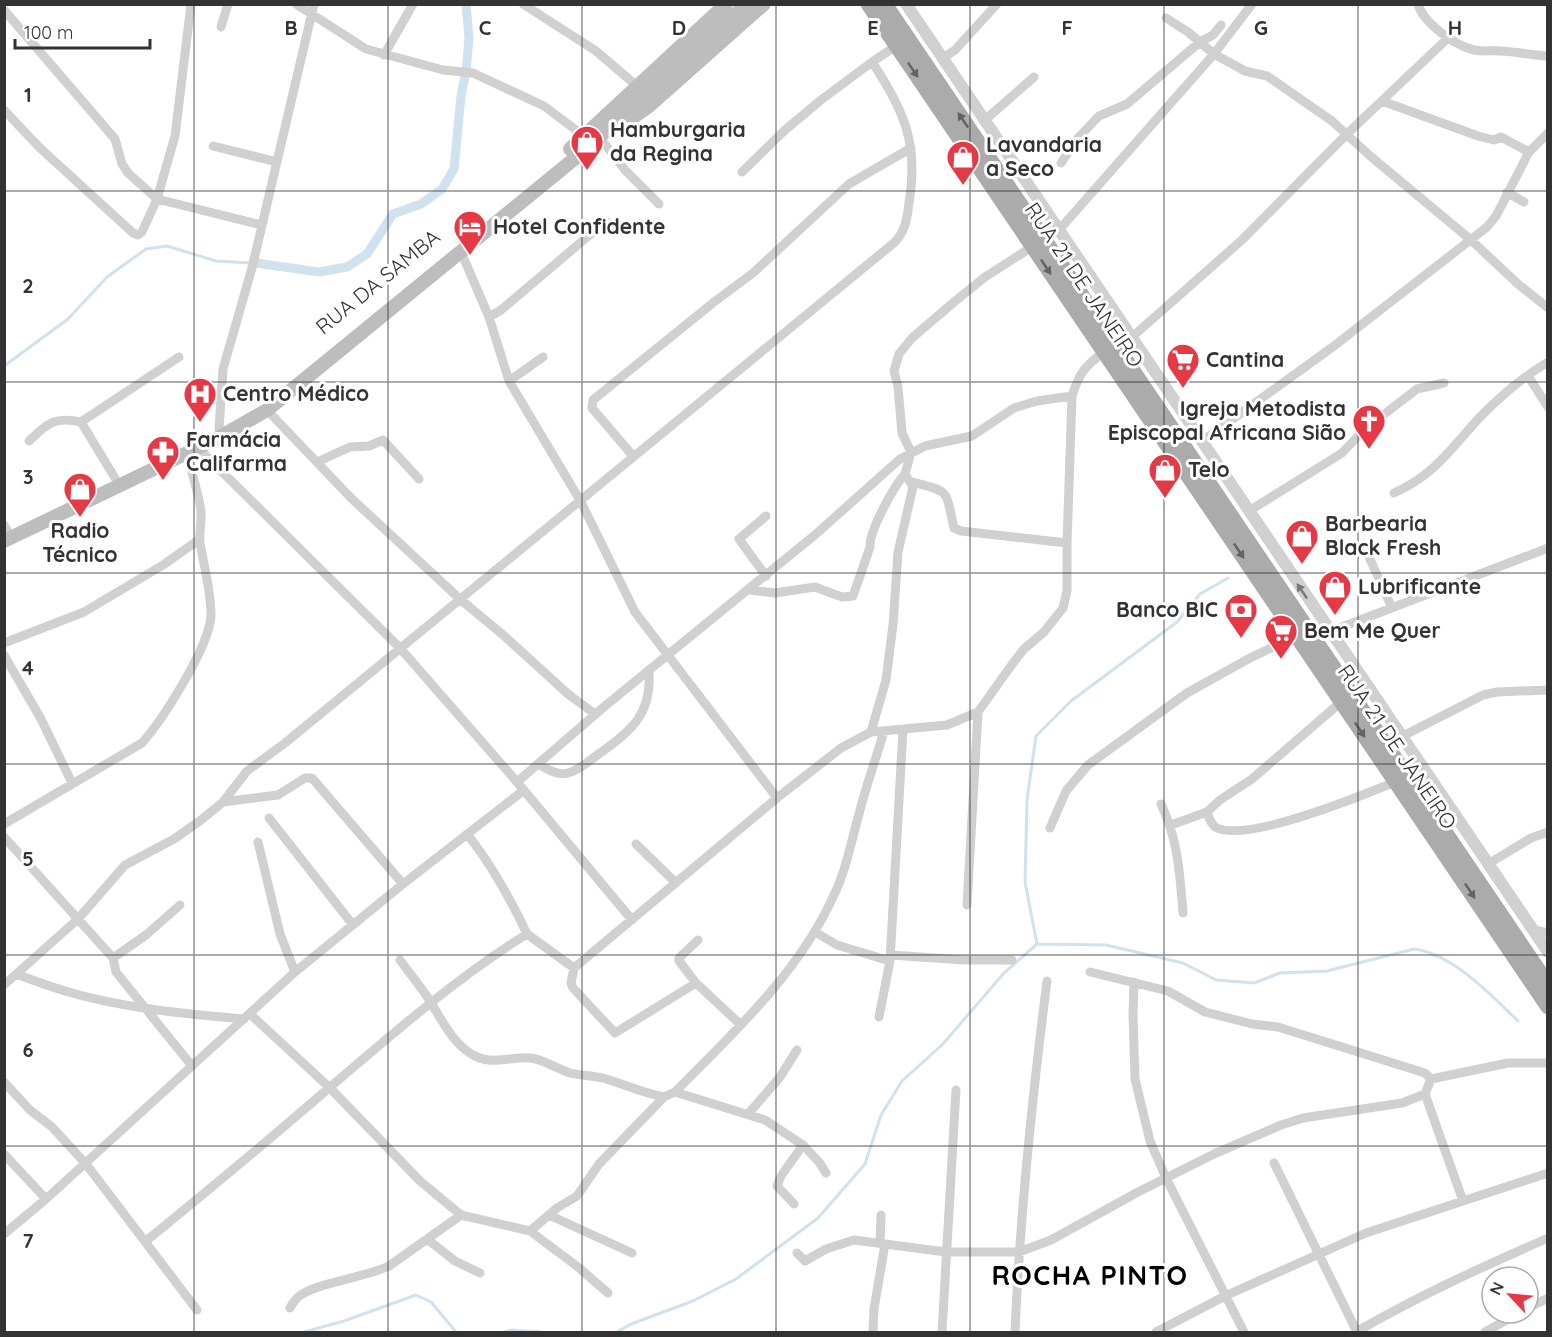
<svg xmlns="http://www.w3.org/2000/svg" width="1552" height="1337" font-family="Quicksand,sans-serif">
  <rect width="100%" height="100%" fill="#fff"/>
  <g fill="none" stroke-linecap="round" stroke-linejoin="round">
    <path stroke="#cfe2ee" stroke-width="3" d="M4 366 68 319 107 277 146 249 167 246 216 261 251 263
      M1037 944 1025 882 1027 800 1036 736 1071 701 1177 622 1200 594 1228 578
      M304 1332 344 1321 416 1295 431 1302 456 1332
      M504 1332 511 1330 541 1332
      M617 1332 631 1324 693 1301 736 1279 818 1218 865 1164 881 1115 902 1081 942 1045 1004 973 1037 944 1106 945 1183 963 1216 980 1254 983 1280 973 1327 971 1414 949C1453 954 1491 995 1518 1021"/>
    <path stroke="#cfe2ee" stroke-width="9" d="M466 72 469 38 466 4
      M256 263 319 272 347 267 367 254 393 214 421 204 442 189 454 169 461 96 465 76"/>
    <path stroke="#d0d0d0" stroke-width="9" d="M296 4 366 49 443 70 473 73 544 106 584 136
      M523 4 596 51 637 86
      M1418 4C1423 23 1456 46 1474 50 1483 52 1492 50 1501 51 1517 52 1532 55 1548 56
      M4 10 115 139 122 164 128 173 157 199 262 225
      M1166 18 1188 32 1214 54 1245 71 1267 76 1332 121 1369 155 1471 240 1518 284 1548 308
      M221 27 228 4
      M384 55 413 4
      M943 58 955 50 997 4
      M1382 101 1478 136 1494 140 1501 137 1529 152
      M4 110 40 148 133 233 138 235 142 232 157 199 175 136 191 4
      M985 120 1034 77
      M601 139 625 170 659 204
      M213 146 277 162
      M1061 163 1078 138 1099 116 1127 104 1200 42 1213 35 1221 25
      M742 172 785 130 821 100 872 62
      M1507 192 1524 202
      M1059 230 1214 54 1252 4
      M461 252 489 317 509 381 581 502 635 612 777 798
      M489 317 501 310 606 221
      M1131 338 1243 239 1348 133 1448 38
      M1528 376 1548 407
      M509 381 543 357
      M267 410 351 498 461 600 502 634 568 694 595 714
      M81 422 115 478
      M219 429 223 369 252 268 314 4
      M29 441C47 424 54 416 81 422L179 357
      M1201 442 1334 346 1487 227 1496 216 1529 152 1548 133
      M197 447 400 648 517 782 632 920
      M633 456 592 408 593 400 714 302 753 273 849 184 911 148
      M317 462 350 447 369 446 383 440 419 479
      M912 482C951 492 945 489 954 528L961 531 1067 543
      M1394 493C1437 474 1452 446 1483 414 1501 396 1526 375 1548 362
      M1249 511 1342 453 1365 429 1417 389 1444 383
      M766 516 739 539 766 576
      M4 525 8 532
      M1369 557 1392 608
      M750 590 775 593 815 587 842 597 853 596 870 547C869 531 894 486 905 474
      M1329 632 1548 548
      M4 643 84 612 163 565 200 539
      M4 655 41 719 72 783
      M871 732 886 680 893 625 898 552 913 487 905 474 911 452 902 433 898 387 894 371 899 354 912 338 954 302 985 277 1032 247
      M1401 737 1483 695 1497 692 1548 690
      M538 764C547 769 558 776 568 773 580 770 590 760 600 753 631 731 652 714 649 672
      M517 782 605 706 816 534 900 459 925 446 972 436 1014 408 1037 401 1072 396
      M223 802 278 795 305 778H312L403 884
      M1161 804C1178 839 1180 875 1183 913
      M1207 812 1220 800 1252 779 1341 702
      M269 818 353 925
      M4 824 142 743C163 719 210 646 211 615 211 590 204 567 200 543 199 532 202 521 201 511 198 491 192 472 186 453
      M1171 825 1207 812C1209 818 1211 825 1217 828 1249 842 1361 796 1395 782
      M1050 828 1066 791 1088 765 1187 693 1250 658 1296 636
      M467 834C492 865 510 898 527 934
      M4 837 113 958 116 972 192 1066
      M258 842 280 934 295 972
      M636 844 676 883
      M1488 864 1531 838 1548 832
      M967 905 978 712
      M1532 929 1548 933
      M815 932 837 945 890 961
      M698 940 679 958V961L696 983 741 1025
      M890 955 965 960H1012
      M113 958 146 935 180 905
      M400 960C410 974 421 987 430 1001 442 1020 452 1043 473 1055 492 1066 511 1056 531 1058 545 1060 557 1069 570 1073 582 1076 595 1075 606 1079 626 1085 643 1093 664 1097
      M574 968 571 983 573 988 615 1033 696 983
      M1090 972 1168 991 1205 1012 1252 1024 1278 1027 1425 1073 1431 1079
      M16 974C32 980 49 986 65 991 122 1008 185 1014 244 1019
      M1134 982 1133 1015 1135 1079 1150 1141 1166 1178 1244 1332
      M4 985 78 919 125 865 174 839 201 820 223 802 247 771 285 743 895 242C906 230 907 218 909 203 919 144 904 110 872 62L896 46
      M250 1014 330 1088 420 1181 461 1215 530 1231 578 1267 608 1293
      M879 1017 890 961 903 729
      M4 1082 30 1110 52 1127 86 1164 197 1310
      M675 1092 765 1120 803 1145 819 1162 826 1173
      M1425 1094 1463 1201
      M749 1113 780 1077 797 1050
      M4 1154 46 1199
      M1274 1163 1357 1332
      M794 1204 777 1186 781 1176 803 1145
      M549 1215 632 1253
      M530 1231 557 1208 577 1196 599 1164 664 1097 675 1092C733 1033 798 974 833 897 846 871 851 842 859 814 866 786 876 759 884 731
      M4 1234 46 1199 295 972 403 884 524 790
      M427 1239 455 1261 480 1273
      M146 1241C205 1193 264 1144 322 1094 388 1038 453 980 527 934L574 968 777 798 841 748 871 732 947 725 978 712 1013 663 1024 649 1044 632 1063 608 1067 591V543L1072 396C1079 373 1086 365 1104 352
      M880 1243 881 1215
      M797 1253 805 1261 826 1249 854 1240 946 1252H1019L1051 1240 1138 1192 1214 1154 1281 1125 1303 1118 1402 1103 1425 1094 1431 1079 1508 1063H1548
      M290 1308C292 1304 295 1300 298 1297 317 1282 364 1278 389 1266L461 1215
      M1528 1308 1548 1298
      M873 1332 874 1309 885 1244
      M942 1332 956 1090
      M1015 1332C1020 1215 1032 1098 1047 981
      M1156 1332 1225 1296 1366 1233 1548 1173
      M1356 1332C1418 1296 1482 1267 1548 1238
      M1485 1332 1519 1313"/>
    <path stroke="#d0d0d0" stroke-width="12" d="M906 4 1548 952"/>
    <path stroke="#bdbdbd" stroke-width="14" d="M632 118 649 106 764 4
      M570 149 726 4
      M4 541 216 439 267 410 579 155 747 4"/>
    <path stroke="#ababab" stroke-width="15" d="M868 4 1548 1007
      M885 4 1548 984"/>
  </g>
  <defs><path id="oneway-solid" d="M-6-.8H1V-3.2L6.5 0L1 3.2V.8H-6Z" transform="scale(1.5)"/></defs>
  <g fill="#636363">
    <use href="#oneway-solid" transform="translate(913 70) rotate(56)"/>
    <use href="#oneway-solid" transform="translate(963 120) rotate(-124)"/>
    <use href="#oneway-solid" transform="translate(1046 267) rotate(56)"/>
    <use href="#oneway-solid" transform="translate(1239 551) rotate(56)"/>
    <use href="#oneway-solid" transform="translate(1360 730) rotate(56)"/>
    <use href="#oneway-solid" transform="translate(1470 891) rotate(56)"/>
  </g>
  <use fill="#7a7a7a" href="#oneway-solid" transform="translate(1302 591) rotate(-124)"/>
  <path fill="none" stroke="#333" stroke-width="1.5" stroke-opacity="0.55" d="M194 4V1332M388 4V1332M582 4V1332M776 4V1332M970 4V1332M1164 4V1332M1358 4V1332M4 191H1548M4 382H1548M4 573H1548M4 764H1548M4 955H1548M4 1146H1548"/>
  <defs>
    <symbol id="shop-pin" viewBox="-11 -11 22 30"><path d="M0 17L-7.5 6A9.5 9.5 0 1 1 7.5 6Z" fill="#e63946" stroke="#fff"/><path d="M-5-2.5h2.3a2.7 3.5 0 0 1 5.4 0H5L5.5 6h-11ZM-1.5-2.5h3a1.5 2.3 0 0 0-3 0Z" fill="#fff"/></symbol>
    <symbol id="hotel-pin" viewBox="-11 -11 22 30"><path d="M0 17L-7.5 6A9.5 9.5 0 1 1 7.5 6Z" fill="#e63946" stroke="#fff"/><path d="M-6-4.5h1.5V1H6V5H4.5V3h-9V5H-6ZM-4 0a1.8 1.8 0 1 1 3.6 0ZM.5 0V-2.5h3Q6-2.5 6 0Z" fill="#fff"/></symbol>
    <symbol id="supermarket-pin" viewBox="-11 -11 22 30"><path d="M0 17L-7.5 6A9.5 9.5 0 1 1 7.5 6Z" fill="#e63946" stroke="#fff"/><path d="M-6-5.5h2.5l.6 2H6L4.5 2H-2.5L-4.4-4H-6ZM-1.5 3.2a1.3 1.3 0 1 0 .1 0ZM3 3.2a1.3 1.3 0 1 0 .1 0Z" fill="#fff"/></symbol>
    <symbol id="hospital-pin" viewBox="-11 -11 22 30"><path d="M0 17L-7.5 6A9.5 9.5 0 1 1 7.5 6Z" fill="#e63946" stroke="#fff"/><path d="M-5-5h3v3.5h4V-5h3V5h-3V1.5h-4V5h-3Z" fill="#fff"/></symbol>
    <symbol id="church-pin" viewBox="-11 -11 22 30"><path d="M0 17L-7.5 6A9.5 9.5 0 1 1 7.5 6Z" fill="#e63946" stroke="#fff"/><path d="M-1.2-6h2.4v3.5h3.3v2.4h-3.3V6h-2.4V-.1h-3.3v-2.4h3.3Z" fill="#fff"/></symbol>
    <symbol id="pharmacy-pin" viewBox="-11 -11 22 30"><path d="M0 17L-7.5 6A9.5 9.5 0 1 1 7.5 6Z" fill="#e63946" stroke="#fff"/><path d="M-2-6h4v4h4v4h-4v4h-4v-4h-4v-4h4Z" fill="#fff"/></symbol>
    <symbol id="bank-pin" viewBox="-11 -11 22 30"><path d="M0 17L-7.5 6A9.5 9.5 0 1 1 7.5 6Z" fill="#e63946" stroke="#fff"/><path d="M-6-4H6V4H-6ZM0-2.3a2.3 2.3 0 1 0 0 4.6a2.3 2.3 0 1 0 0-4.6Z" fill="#fff"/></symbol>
  </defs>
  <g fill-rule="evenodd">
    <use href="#shop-pin" x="568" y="123" width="38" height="52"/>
    <use href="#shop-pin" x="944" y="138" width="38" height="52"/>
    <use href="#hotel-pin" x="451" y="208" width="38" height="52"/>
    <use href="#supermarket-pin" x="1164" y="341" width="38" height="52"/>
    <use href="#hospital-pin" x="181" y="375" width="38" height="52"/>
    <use href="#church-pin" x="1350" y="402" width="38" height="52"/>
    <use href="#pharmacy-pin" x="144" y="433" width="38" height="52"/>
    <use href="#shop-pin" x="1146" y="451" width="38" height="52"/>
    <use href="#shop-pin" x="61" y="470" width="38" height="52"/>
    <use href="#shop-pin" x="1283" y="517" width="38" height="52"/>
    <use href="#shop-pin" x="1316" y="568" width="38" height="52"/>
    <use href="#bank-pin" x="1222" y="591" width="38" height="52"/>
    <use href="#supermarket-pin" x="1262" y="612" width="38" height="52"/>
  </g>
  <g text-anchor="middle" stroke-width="6" stroke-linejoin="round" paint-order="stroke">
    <g font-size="21" font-weight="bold" fill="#333" stroke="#fff" text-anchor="start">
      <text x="610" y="137">Hamburgaria<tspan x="610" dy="24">da Regina</tspan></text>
      <text x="986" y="152">Lavandaria<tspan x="986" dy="24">a Seco</tspan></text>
      <text x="493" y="234">Hotel Confidente</text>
      <text x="1206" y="367">Cantina</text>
      <text x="223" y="401">Centro Médico</text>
      <text x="1346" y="416" text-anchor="end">Igreja Metodista<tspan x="1346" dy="24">Episcopal Africana Sião</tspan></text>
      <text x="186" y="447">Farmácia<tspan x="186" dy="24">Califarma</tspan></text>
      <text x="1188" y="477">Telo</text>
      <text x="1325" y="531">Barbearia<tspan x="1325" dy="24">Black Fresh</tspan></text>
      <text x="80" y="538" text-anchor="middle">Radio<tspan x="80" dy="24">Técnico</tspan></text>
      <text x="1358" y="594">Lubrificante</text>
      <text x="1218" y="617" text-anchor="end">Banco BIC</text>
      <text x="1304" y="638">Bem Me Quer</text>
    </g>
    <g font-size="21" fill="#333" stroke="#fff">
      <text transform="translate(378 282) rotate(-39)" y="7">RUA DA SAMBA</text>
      <text transform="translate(1084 285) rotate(56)" y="7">RUA 21 DE JANEIRO</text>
      <text transform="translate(1397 747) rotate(56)" y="7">RUA 21 DE JANEIRO</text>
    </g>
    <g font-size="27" font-weight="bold" letter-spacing="1.5" fill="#000" stroke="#fff">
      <text x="1090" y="1285">ROCHA PINTO</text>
    </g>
  </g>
  <g font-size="20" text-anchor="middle" font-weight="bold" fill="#333" stroke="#fff" stroke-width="6" stroke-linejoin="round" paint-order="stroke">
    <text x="291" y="35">B</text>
    <text x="485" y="35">C</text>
    <text x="679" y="35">D</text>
    <text x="873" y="35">E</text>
    <text x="1067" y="35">F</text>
    <text x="1261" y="35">G</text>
    <text x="1455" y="35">H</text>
    <text x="28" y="102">1</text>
    <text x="28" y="293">2</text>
    <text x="28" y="484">3</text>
    <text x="28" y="675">4</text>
    <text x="28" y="866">5</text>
    <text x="28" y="1057">6</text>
    <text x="28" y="1248">7</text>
  </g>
  <rect width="1552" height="1337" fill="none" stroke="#333333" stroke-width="12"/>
  <g transform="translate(1510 1295) rotate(296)"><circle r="28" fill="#ffffff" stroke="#adadad" stroke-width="1.5"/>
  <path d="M0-4.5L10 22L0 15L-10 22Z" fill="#e63946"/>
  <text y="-9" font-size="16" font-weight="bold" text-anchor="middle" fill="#333333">N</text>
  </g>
  <path d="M15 39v9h135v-9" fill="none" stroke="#333333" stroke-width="3"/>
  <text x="24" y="39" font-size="18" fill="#333333" stroke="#ffffff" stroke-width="4.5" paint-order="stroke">100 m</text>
</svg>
